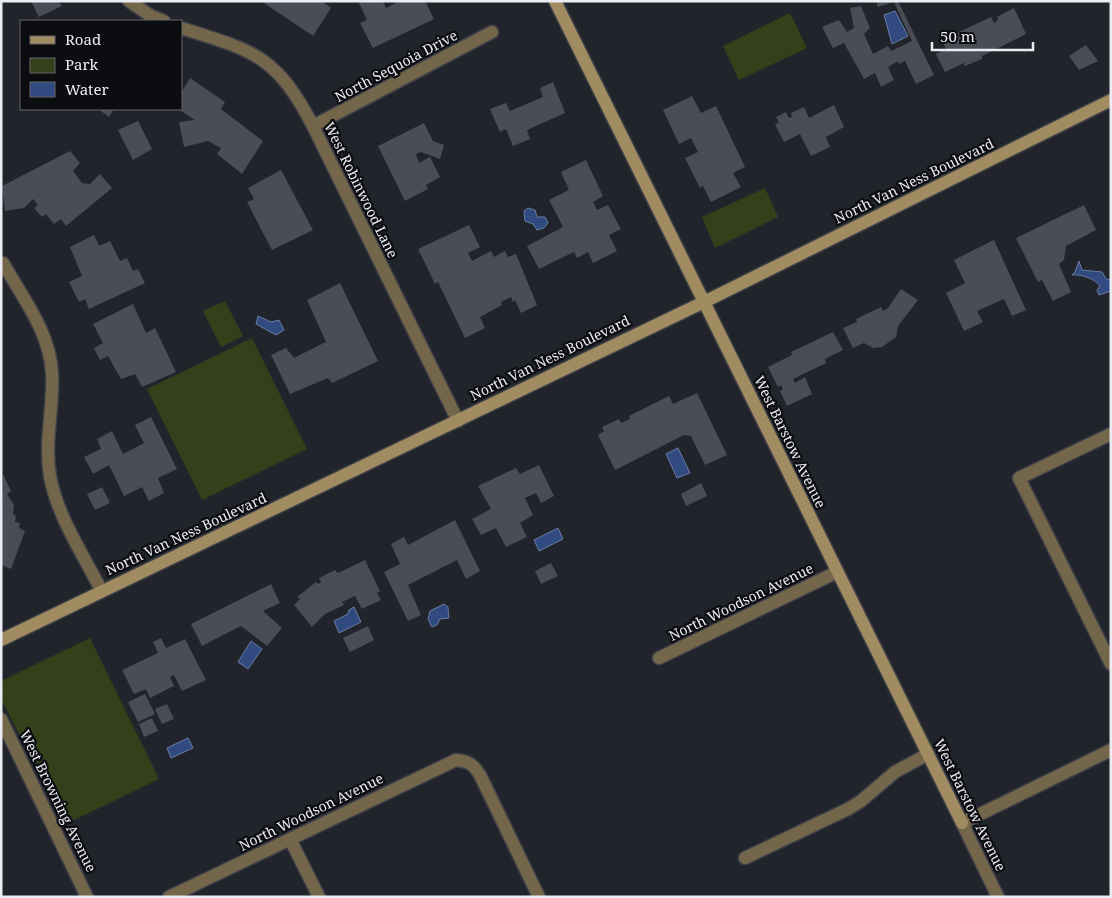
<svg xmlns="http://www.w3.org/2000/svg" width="1112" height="898" font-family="'Noto Serif',serif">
  <rect width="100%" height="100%" fill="#22242c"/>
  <path fill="#33401a" d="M790 13 807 48 739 80 723 46Z
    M765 188 778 217 715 248 702 217Z
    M225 301 243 336 221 347 203 311Z
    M252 338 307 449 202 500 147 389Z
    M90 638 159 779 64 825 1 698V681Z"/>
  <path fill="#314b81" stroke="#697ca3" d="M895 11 908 36 892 44 884 15Z
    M528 208 535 210 537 217H545L548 223 544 228 537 230 533 224 525 221 524 211Z
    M1079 261 1082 270 1102 272 1107 280 1111 278V291L1099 295 1097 290 1100 286C1094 278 1080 274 1072 275L1075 272Z
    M258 316 271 322 279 320 284 330 276 335 256 324Z
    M678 448 690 473 677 478 666 454Z
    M558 528 563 539 539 551 534 540Z
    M444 604 448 607 449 618 440 619 437 625 432 627 428 619 430 611Z
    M354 607 361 622 339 633 334 621 348 614 349 610Z
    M251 641 262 649 248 669 238 662Z
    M188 738 193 748 171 758 167 748Z"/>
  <path fill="#4a4c56" d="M31 1H59L62 6 39 17Z
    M261 1H322L331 8 313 36Z
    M358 1H383L386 8 400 1H425L434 19 373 48 360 23 367 20Z
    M876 1H898L934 75 916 84 905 61 899 64 898 61 888 67 894 80 881 87 875 73 864 79 844 43 833 48 822 27 839 20 847 32 854 28 850 8 861 6 870 28 864 34 873 54 888 46 891 51 912 41 894 2 878 7Z
    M1014 8 1026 34 982 56V59L965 66 964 63 945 72 936 54 946 49 942 40 991 17 994 23 998 20 997 17Z
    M1086 45 1098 61 1079 70 1069 56Z
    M190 78 225 102 221 109 263 141 242 174 217 154 221 148 208 141 184 147 179 122 195 120 178 109H181V93Z
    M553 82 565 113 527 130 530 139 513 146 506 129 500 132 490 109 506 103 510 111 543 97 540 88Z
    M692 96 701 113 716 106 745 167 733 173 741 187 711 202 703 186 700 188 685 158 698 152 691 138 679 144 663 110Z
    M834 105 844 127 826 137 830 147 811 156 800 134 784 142 775 124 779 123 776 117 786 112 789 118 792 117 791 113 804 107 809 118Z
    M98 109H114L109 117Z
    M138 121 152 149 133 160 118 130Z
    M424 123 433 141 444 145 440 159 421 152 416 154 419 163 430 157 440 177 426 185 428 189 405 201 378 146Z
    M70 151 80 163 73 171 82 183 90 184 100 174 112 188 66 226 61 219 54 224 46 214 42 217 34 208 38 205 33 199 24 208 5 211 2 186Z
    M586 160 603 196 593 202 597 210 608 205 621 229 609 235 617 251 593 263 588 252 577 258 574 252 539 269 527 246 563 227 549 200 569 190 561 172Z
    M281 170 313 230 272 250 247 202 254 199 248 188Z
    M1084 205 1096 230 1066 246 1064 260 1059 264 1071 292 1053 301 1042 280 1038 282 1016 238Z
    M469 225 480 247 468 253 472 261 491 251 494 257 505 251 508 257 516 254 537 305 521 313 515 300 513 302 511 297 501 302 502 305 480 317 485 328 465 338 438 282 435 284 418 249Z
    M94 235 99 246 110 241 120 261 127 258 133 271 138 269 145 283 89 309 85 299 79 302 69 282 82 276 70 247Z
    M994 240 1026 310 1012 316 1004 299 977 311 983 322 964 331 946 293 965 283 954 260Z
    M340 283 378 361 332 383 328 378 290 394 271 355 286 348 294 358 326 342 307 300Z
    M901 289 918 300 898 326 896 337 882 347 873 348 864 343 853 348 843 328 857 322 856 319 881 307 883 311 888 308Z
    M133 304 146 333 155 328 176 372 142 387 135 374 121 379 108 356 100 360 94 348 103 343 93 324Z
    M833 332 843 350 825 359 826 363 793 379 795 383 805 377 812 394 787 406 780 391 783 389 781 385 778 387 768 367 792 355 791 352Z
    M697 393 727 455 705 465 691 436 684 435 615 470 598 435 604 431 602 427 619 419 621 423 630 419 629 416 669 396 673 404Z
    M151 417 177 469 158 478 164 493 149 501 142 487 124 496 109 465 93 474 84 457 101 449 97 439 112 431 123 454 144 443 135 425Z
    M539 465 554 496 541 503 536 493 525 498 533 515 520 523 527 537 506 547 496 528 481 535 472 519 491 509 478 486 516 468 520 474Z
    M3 474 11 491 7 494 14 505 13 514 16 516 15 522 20 523 19 528 25 531 11 569 1 565Z
    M701 483 707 496 686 506 681 494Z
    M102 487 110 503 95 510 87 494Z
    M455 520 480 571 466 579 457 560 408 585 421 615 408 621 384 572 400 564 391 544 404 537 408 545Z
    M365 560 380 591 377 593 381 600 362 609 355 596 342 602 344 605 325 614 312 627 294 605 300 599 297 597 316 582 318 584 321 582 319 578 335 570 338 573Z
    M551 563 558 576 541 584 535 571Z
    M271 584 280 603 263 611 282 628 267 646 241 626 202 646 191 624Z
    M368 626 374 640 350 652 343 638Z
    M161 638 166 648 185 639 206 680 182 691 174 675 170 677 174 686 150 698 146 689 134 694 122 670 158 653 153 642Z
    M145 694 155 714 138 722 128 702Z
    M167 704 174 719 162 724 155 709Z
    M152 718 158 731 144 737 139 724Z"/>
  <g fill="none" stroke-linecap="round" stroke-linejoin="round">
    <defs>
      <path id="street" d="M129 1 151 16 164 21
        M181 28C254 51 276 55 313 126L458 421
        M313 126 492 32
        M3 263C22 297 50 332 52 373 54 407 44 441 50 476 57 516 83 554 101 590
        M1111 434 1019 478 1111 664
        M659 658 837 572
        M1 719 87 897
        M290 839 319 897
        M745 858 848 809 861 801 895 772 928 754
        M169 897 456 760C468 761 473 764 480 775L539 897
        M998 897 962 823 1111 750"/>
      <path id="secondary" d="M555 1 962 823
        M1 640 704 302 1111 100"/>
    </defs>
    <use href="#street" stroke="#3e4048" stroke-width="15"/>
    <use href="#secondary" stroke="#3e4048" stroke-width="15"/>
    <use href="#street" stroke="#74664b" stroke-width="12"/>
    <use href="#secondary" stroke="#a18b60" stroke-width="12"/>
  </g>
  <g text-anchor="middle" stroke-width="4.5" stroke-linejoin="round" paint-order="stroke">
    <g font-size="14" fill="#ecedf3" stroke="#0c0d11">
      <text transform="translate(396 66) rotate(-28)" y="5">North Sequoia Drive</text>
      <text transform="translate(914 181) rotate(-26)" y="5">North Van Ness Boulevard</text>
      <text transform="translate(361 190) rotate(64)" y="5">West Robinwood Lane</text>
      <text transform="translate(550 358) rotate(-26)" y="5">North Van Ness Boulevard</text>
      <text transform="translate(790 442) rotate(64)" y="5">West Barstow Avenue</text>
      <text transform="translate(186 534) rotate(-25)" y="5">North Van Ness Boulevard</text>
      <text transform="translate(741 602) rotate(-26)" y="5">North Woodson Avenue</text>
      <text transform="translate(58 801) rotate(64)" y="5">West Browning Avenue</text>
      <text transform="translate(970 805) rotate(64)" y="5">West Barstow Avenue</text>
      <text transform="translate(311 812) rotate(-26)" y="5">North Woodson Avenue</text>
    </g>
  </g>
  <rect width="1112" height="898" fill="none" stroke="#ecedf3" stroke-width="5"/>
  <rect x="20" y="20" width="162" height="90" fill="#0c0d11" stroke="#66676b"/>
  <rect x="30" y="36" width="25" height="8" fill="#a18b60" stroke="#66676b"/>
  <text x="65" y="45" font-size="15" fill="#ecedf3">Road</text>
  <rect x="30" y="58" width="25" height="15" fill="#33401a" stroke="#66676b"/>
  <text x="65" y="70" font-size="15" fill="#ecedf3">Park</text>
  <rect x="30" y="82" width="25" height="15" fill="#314b81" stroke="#66676b"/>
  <text x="65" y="95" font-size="15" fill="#ecedf3">Water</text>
  <path d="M932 42v8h101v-8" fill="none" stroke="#ecedf3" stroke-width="2.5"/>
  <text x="940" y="42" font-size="15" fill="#ecedf3" stroke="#0c0d11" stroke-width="4" paint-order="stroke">50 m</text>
</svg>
